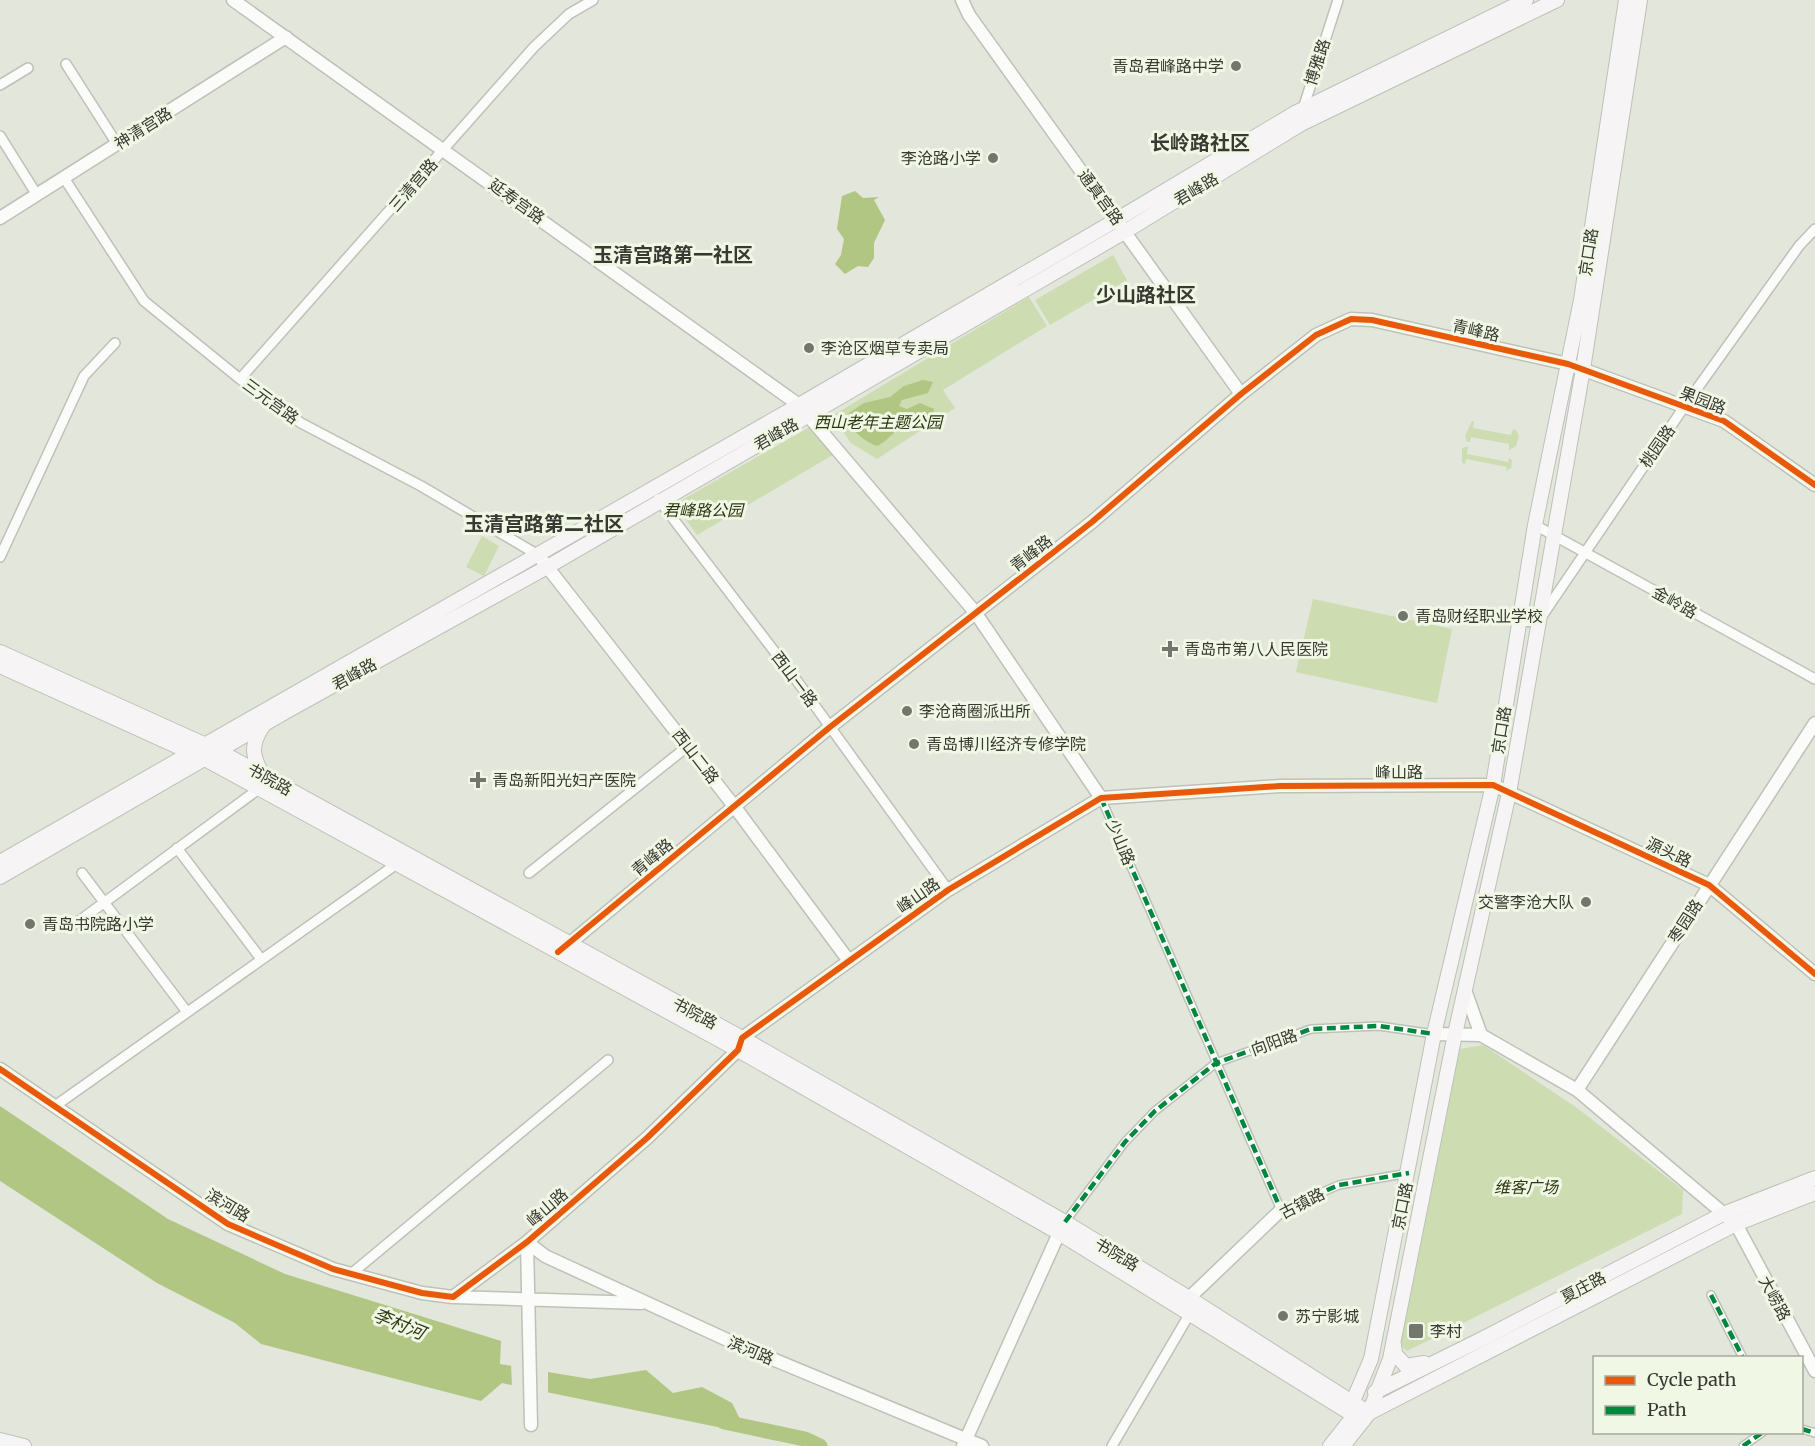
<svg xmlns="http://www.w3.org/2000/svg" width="1815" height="1446" font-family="Merriweather,'Noto Sans SC',serif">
  <rect width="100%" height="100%" fill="#e2e6db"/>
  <path fill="#cddcb1" d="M1113 255 1127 280 1050 325 1035 300Z
    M1029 297 1047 326 943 390 955 408 877 459 851 443 832 416Z
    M1472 421H1474L1473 428 1511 435 1513 429 1516 430 1519 436 1516 446 1509 450V444L1471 437 1470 442H1467L1465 436Z
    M813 425 836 453 697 535 675 504Z
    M1465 447H1468L1467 454 1508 462 1509 458 1512 460 1511 468 1506 471 1507 467 1466 459 1465 464 1462 463V448Z
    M482 536 499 546 484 576 466 567Z
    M1313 599 1452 629 1437 703 1296 672Z
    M1483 1045 1577 1108 1683 1190 1682 1214 1407 1351 1396 1342 1460 1049Z"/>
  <path fill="#b1c682" d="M855 191 863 198 879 197 874 200 885 220 874 243V258L868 267 858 266 845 274 835 264 841 255 844 239 837 229 842 196Z
    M923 380 933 382 928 393 902 400 899 406 907 409 920 403 934 409C932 429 913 423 900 429 892 433 886 442 877 446 864 441 854 433 847 420L849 413 864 403 890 397 904 386Z
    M0 1106 168 1219 285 1274 501 1341 500 1364 590 1379 646 1370 673 1393 702 1387 732 1403 747 1433 502 1383 481 1401 261 1344 235 1323 157 1283 0 1181Z"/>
  <path fill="#e2e6db" d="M511 1363 548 1369V1395L512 1388Z"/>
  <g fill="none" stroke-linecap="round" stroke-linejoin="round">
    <path stroke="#b1c682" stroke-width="15" d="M724 1422 805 1439 820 1446"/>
    <defs>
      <path id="pedestrian" d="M1101 798 1281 1210 1339 1185 1409 1173
        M1065 1222 1125 1142 1155 1111 1216 1063 1311 1029 1379 1026 1434 1034
        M1711 1295 1743 1358
        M1802 1429 1815 1433
        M1743 1446 1763 1432"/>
      <path id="minor" d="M66 64 117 144
        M0 85 28 68
        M1302 112 1338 0
        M0 136 37 195
        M64 178 144 301 240 379 301 423 421 486 538 555
        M240 379 534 47 569 14 593 0
        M658 499 797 681 948 890
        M1535 525 1815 679
        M0 557 84 376 115 343
        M1519 621 1538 622 1684 407 1799 246 1815 229
        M177 848 261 959
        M82 873 187 1012
        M529 873 688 746
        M75 924 260 788
        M55 1106 398 863
        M351 1274 608 1060
        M1112 1446 1189 1315"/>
      <path id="tertiary" d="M233 0 799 405 975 612 1101 798
        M962 0 969 15 1241 394
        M0 218 286 37
        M538 555 734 806 849 961
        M564 948 830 727 1092 522 1241 394 1316 335 1351 319 1372 320 1568 364 1724 421 1815 485
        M1465 990 1481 1035
        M1434 1034 1481 1035 1577 1090 1736 1224 1815 1371
        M0 1069 228 1224 333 1269 422 1293 453 1297 527 1242 647 1138 738 1050 742 1038 948 890 1101 798 1280 786 1493 785 1709 885 1815 974
        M1577 1090 1815 723
        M527 1242 545 1256 734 1343 982 1446
        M527 1242 531 1425
        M454 1297 641 1303
        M1189 1298 1281 1210
        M963 1446 1059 1233"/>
      <path id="secondary" d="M0 652 219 751 742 1038 1065 1222 1189 1298 1369 1413
        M0 666 205 759 738 1050 1059 1233 1363 1421
        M263 726C250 745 252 756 263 775
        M0 862 799 405 1118 219 1295 113 1526 0
        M0 877 287 711 549 566 1126 231 1301 124 1557 0
        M1394 1345 1395 1354 1406 1366 1424 1363
        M1375 1392 1482 1339 1723 1214 1815 1178
        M1369 1413 1390 1359 1455 1034 1509 793 1583 369 1640 0
        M0 1440 24 1446
        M1330 1446 1353 1417V1401L1371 1359 1434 1034 1493 785 1535 525 1581 300 1626 0
        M1343 1446 1369 1413 1736 1224 1815 1193"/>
    </defs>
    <use href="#pedestrian" stroke="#bdc1b8" stroke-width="10"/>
    <use href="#minor" stroke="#bdc1b8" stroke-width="12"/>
    <use href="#tertiary" stroke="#bdc1b8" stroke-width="15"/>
    <use href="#secondary" stroke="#bdc1b8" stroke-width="16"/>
    <use href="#pedestrian" stroke="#fbfbfa" stroke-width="7"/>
    <use href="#minor" stroke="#fbfbfa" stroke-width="9"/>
    <use href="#tertiary" stroke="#fbfbfa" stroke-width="12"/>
    <use href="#secondary" stroke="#f6f4f4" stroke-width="14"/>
    <path stroke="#00873e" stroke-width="4.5" stroke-dasharray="9 4.5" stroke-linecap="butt" d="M1101 798 1281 1210 1339 1185 1409 1173
      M1065 1222 1125 1142 1155 1111 1216 1063 1311 1029 1379 1026 1434 1034
      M1711 1295 1743 1358
      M1802 1429 1815 1433
      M1743 1446 1763 1432"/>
    <defs>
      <path id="cycleway" d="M558 952 830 727 1092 522 1241 394 1316 335 1351 319 1372 320 1568 364 1724 421 1815 485
        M0 1069 228 1224 333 1269 422 1293 453 1297 527 1242 647 1138 738 1050 742 1038 948 890 1101 798 1280 786 1493 785 1709 885 1815 974"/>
    </defs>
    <use href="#cycleway" stroke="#f0f7e4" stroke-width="10"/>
    <use href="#cycleway" stroke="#e8590c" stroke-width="6"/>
  </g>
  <g fill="#73766d" stroke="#f0f7e4" stroke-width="2">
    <circle cx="1236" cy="66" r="6"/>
    <circle cx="993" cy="158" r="6"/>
    <circle cx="809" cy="348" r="6"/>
    <circle cx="1403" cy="616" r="6"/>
    <path d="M1167 640h6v6h6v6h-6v6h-6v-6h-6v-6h6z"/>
    <circle cx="907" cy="711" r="6"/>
    <circle cx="914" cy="744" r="6"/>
    <path d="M475 771h6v6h6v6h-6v6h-6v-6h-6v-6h6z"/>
    <circle cx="1586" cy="902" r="6"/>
    <circle cx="30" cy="924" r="6"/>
    <circle cx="1283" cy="1316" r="6"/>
    <rect x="1408" y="1323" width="16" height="16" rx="3"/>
  </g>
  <g text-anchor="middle" stroke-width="6" stroke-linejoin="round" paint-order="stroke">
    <g font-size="16" fill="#373932" stroke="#f0f7e4">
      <text transform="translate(1317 62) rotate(-72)" y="6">博雅路</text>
      <text transform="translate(143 128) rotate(-32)" y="6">神清宫路</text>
      <text transform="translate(413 185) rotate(-49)" y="6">三清宫路</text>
      <text transform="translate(1196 189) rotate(-31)" y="6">君峰路</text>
      <text transform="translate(1101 197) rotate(54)" y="6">通真宫路</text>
      <text transform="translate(517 201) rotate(36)" y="6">延寿宫路</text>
      <text transform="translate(1588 252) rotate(-81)" y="6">京口路</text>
      <text transform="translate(1476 330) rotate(13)" y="6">青峰路</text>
      <text transform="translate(1703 400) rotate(21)" y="6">果园路</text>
      <text transform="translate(271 401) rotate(36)" y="6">三元宫路</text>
      <text transform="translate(776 434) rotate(-30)" y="6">君峰路</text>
      <text transform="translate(1657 446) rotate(-55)" y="6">桃园路</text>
      <text transform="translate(1031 553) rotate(-38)" y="6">青峰路</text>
      <text transform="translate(1675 602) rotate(29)" y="6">金岭路</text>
      <text transform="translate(354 674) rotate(-29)" y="6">君峰路</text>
      <text transform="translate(795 679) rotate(53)" y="6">西山一路</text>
      <text transform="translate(1501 730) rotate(-81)" y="6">京口路</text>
      <text transform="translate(696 756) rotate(52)" y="6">西山二路</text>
      <text x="1399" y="778">峰山路</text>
      <text transform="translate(270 779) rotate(29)" y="6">书院路</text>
      <text transform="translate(1121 842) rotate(67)" y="6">少山路</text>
      <text transform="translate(1669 852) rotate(25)" y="6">源头路</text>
      <text transform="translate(652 857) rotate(-40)" y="6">青峰路</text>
      <text transform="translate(918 895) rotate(-35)" y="6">峰山路</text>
      <text transform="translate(1685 921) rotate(-57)" y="6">枣园路</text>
      <text transform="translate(695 1013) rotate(28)" y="6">书院路</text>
      <text transform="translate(1274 1042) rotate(-20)" y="6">向阳路</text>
      <text transform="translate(1302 1203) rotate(-27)" y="6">古镇路</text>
      <text transform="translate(228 1205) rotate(31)" y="6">滨河路</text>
      <text transform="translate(1402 1206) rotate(-79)" y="6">京口路</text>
      <text transform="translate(547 1207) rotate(-41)" y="6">峰山路</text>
      <text transform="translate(1117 1254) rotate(31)" y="6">书院路</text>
      <text transform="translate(1583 1287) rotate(-28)" y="6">夏庄路</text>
      <text transform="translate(1775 1298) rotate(62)" y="6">大崂路</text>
      <text transform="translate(751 1350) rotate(23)" y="6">滨河路</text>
    </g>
    <g font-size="16" fill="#373932" stroke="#f0f7e4" text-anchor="start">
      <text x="1224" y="72" text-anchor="end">青岛君峰路中学</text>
      <text x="981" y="164" text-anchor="end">李沧路小学</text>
      <text x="821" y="354">李沧区烟草专卖局</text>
      <text x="1415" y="622">青岛财经职业学校</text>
      <text x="1184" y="655">青岛市第八人民医院</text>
      <text x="919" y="717">李沧商圈派出所</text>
      <text x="926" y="750">青岛博川经济专修学院</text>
      <text x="492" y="786">青岛新阳光妇产医院</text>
      <text x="1574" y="908" text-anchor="end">交警李沧大队</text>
      <text x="42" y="930">青岛书院路小学</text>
      <text x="1295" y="1322">苏宁影城</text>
      <text x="1430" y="1337">李村</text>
    </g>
    <g font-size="16" font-style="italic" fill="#2c3710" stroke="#f0f7e4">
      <text x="878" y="428">西山老年主题公园</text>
      <text x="703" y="516">君峰路公园</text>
      <text x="1526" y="1193">维客广场</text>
    </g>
    <g font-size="18" font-style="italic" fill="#2f3a14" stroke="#f0f7e4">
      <text transform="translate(399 1324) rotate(22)" y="6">李村河</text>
    </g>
    <g font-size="20" font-weight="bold" fill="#373932" stroke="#f0f7e4">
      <text x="1200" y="150">长岭路社区</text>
      <text x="673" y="262">玉清宫路第一社区</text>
      <text x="1146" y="302">少山路社区</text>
      <text x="544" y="531">玉清宫路第二社区</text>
    </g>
  </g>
  <rect x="1593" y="1356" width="210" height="78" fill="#f0f7e4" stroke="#a6ab9d" stroke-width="1.5"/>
  <rect x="1605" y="1376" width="30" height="9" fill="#e8590c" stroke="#a6ab9d" stroke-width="1.5"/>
  <text x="1647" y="1386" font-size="18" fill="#373932">Cycle path</text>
  <rect x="1605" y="1406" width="30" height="9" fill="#00873e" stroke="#a6ab9d" stroke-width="1.5"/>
  <text x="1647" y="1416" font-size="18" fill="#373932">Path</text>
</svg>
